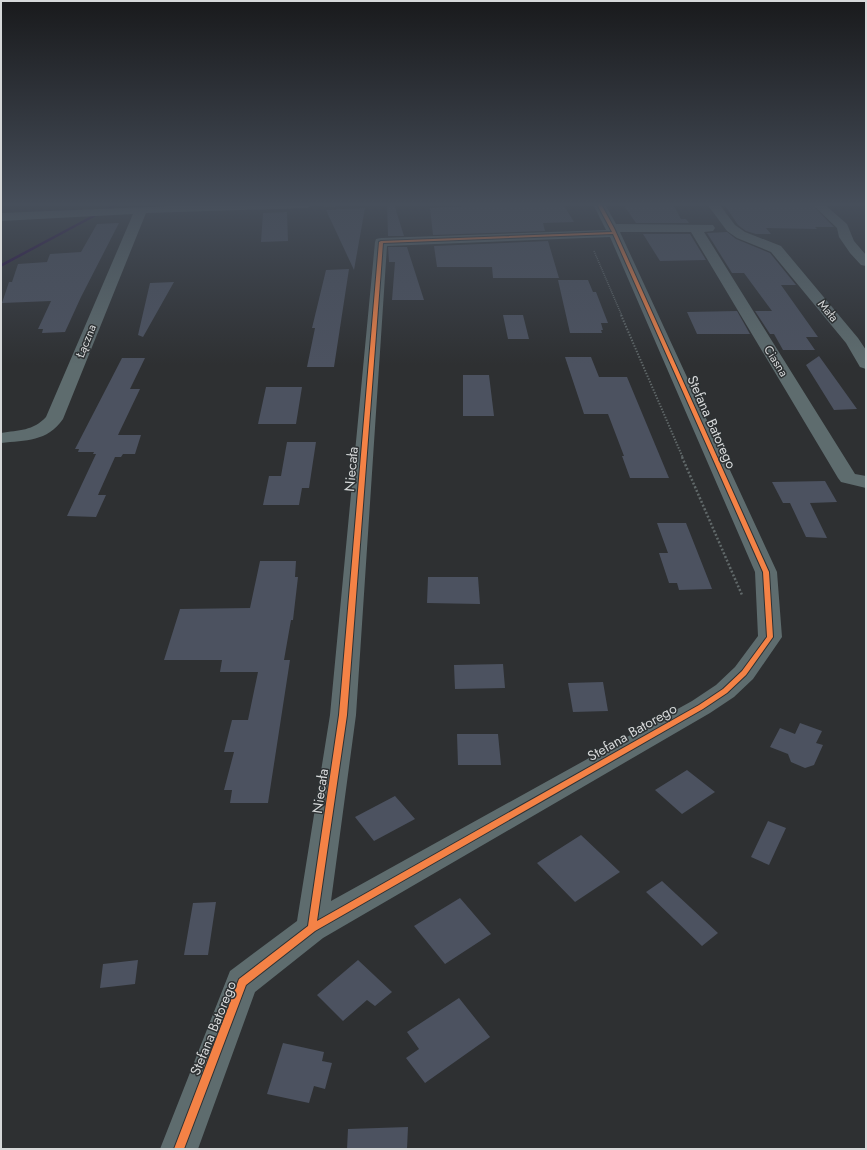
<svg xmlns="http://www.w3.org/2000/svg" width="867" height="1150" font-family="Jost,sans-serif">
  <rect width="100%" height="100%" fill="#2e3032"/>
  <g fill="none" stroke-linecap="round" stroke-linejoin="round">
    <path fill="#250443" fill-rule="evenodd" d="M116 204H120L109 209 106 208Z
      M93 215 96 216 1 267V264Z"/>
  </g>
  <path fill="#4c5260" d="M387 204H394L404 236H388Z
    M460 204H563L574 222 543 223 545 231 433 235 430 208 461 207Z
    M623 204H673L681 219H686L689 223H636Z
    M724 204H811L834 227H815L817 229 766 228 771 234H756L746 231 738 225Z
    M365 208 354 270 326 210Z
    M287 212 288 241 261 242 263 213Z
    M119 223 81 297 65 332 42 333 43 329H38L51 301 2 303 9 282H12L18 264 47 262 50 254 81 252 97 224Z
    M727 232 736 239 770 253 796 285H781L818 337H806L815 350H783L774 334H770L755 311H772L744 273H732L707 233Z
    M643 234H690L706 260 660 261Z
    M548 241 559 278H493L492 267H437L434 246Z
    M388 247H407L424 300H392L395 262H389Z
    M349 269 334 367H307L315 328H312L326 270Z
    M558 280H588L593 292H596L608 323H601L603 330H601L602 333H570Z
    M174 282 143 337 138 335 150 283Z
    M737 311 750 334H697L687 312Z
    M503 315H523L529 339H508Z
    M819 356 857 409 834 410 806 365Z
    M565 357H591L599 377H627L669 478H630L622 456H624L608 414H584Z
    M122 358H145L130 389H140L118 435H141L135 454H123L121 457H115L98 495H106L96 517 67 516 96 454H93L94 452H78L79 449H75Z
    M463 375H489L494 416H463Z
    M266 387H302L296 424H258Z
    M287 442H316L309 488H302L299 505H263L269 476H281Z
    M825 481 837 502 810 503 827 538 806 537 790 503H783L772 482Z
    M657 523H686L712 589 679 590 677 583H669L659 553H668Z
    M260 561H296L295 577H298L293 620H291L284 660H290L268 803H230L232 790H224L234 752H224L232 720H248L258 672H220L222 660H164L180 609 250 608Z
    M428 577H478L480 604 427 603Z
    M503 664 505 688 455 689 454 665Z
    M603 682 608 711 573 712 568 683Z
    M800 723 822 731 816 743 823 745 814 765 805 768 791 762 788 754 770 747 780 728 795 734Z
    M457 734H498L501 765H458Z
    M687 770 715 792 682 814 655 790Z
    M395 796 415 819 374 841 355 817Z
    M768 821 786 828 769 865 751 857Z
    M581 835 620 872 575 902 537 863Z
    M662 881 718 933 702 946 646 892Z
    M460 898 491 934 445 964 414 926Z
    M216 902 208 955H184L193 903Z
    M138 960 135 984 100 988 103 964Z
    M358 960 392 992 375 1006 367 1000 343 1021 317 995Z
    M459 998 490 1037 425 1083 406 1058 419 1049 407 1032Z
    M283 1043 324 1052 322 1061 332 1063 325 1089 314 1086 309 1103 267 1094Z
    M408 1127 407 1149H347L348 1129Z"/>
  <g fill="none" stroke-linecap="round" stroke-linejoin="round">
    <path stroke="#61696a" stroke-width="1.5" stroke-dasharray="1 1" stroke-linecap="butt" d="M324 206 384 204
      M594 251 622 316"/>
    <path stroke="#61696a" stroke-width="2" stroke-dasharray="1.5 1.5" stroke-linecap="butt" d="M621 315 683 458"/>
    <path stroke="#61696a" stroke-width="2.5" stroke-dasharray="2 2" stroke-linecap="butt" d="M682 457 742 595"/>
    <path fill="#5e6c6e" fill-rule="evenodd" d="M222 204H313L311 206 307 208 146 213 63 419C47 442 26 440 1 443V433C19 430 33 431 46 417L133 214 1 221V213Z
      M593 204H605L616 224 713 225 715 228 713 231 704 232 855 474 866 476V488L841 482 838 478 691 232H620L777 572 782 637 753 679 734 697 710 713 323 938 255 992 198 1149H160L230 971 297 921 330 715 375 242 376 239 381 238 606 230ZM610 237 755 572 758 636 735 667 716 685 692 701 331 901 356 715 387 246Z
      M707 204H719L735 225 745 232 781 246 858 338 866 350V369L860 367 846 343 771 252 737 238 727 231Z
      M812 204H824L847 224 854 241 866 255V266L861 265 850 253 839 237 837 228Z"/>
    <defs>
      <path id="cycleway" d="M597 204H601L614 228 769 572 773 637 746 675 727 693 703 709 315 931 246 985 184 1149H174L239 979 308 926 339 715 379 242 381 241 612 232ZM613 234 763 572 767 637 742 671 723 689 699 705 317 921 347 715 383 243Z"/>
    </defs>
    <use href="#cycleway" stroke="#2d3133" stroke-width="2"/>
    <use href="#cycleway" fill="#f48246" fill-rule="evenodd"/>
  </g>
  <linearGradient id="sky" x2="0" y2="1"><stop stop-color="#191a1c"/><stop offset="0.56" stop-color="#464e5a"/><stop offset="1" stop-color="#464e5a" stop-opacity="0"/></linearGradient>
  <rect width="867" height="365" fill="url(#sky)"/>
  <g text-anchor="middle" stroke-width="3" stroke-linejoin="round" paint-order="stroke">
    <g font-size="12" fill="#d6d8d9" stroke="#2d3133">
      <text transform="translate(828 311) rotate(50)" y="4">Mała</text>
      <text transform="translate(86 341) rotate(-68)" y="4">Łączna</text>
      <text transform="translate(776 361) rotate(58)" y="4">Ciasna</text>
    </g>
    <g font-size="14" fill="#d6d8d9" stroke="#2d3133">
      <text transform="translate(712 422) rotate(66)" y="5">Stefana Batorego</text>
      <text transform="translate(351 469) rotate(-85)" y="5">Niecała</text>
      <text transform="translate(632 732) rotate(-30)" y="5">Stefana Batorego</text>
      <text transform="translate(320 791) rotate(-82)" y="5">Niecała</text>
      <text transform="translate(213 1028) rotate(-68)" y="5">Stefana Batorego</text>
    </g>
  </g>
  <rect width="867" height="1150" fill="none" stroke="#d6d8d9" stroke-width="4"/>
</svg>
